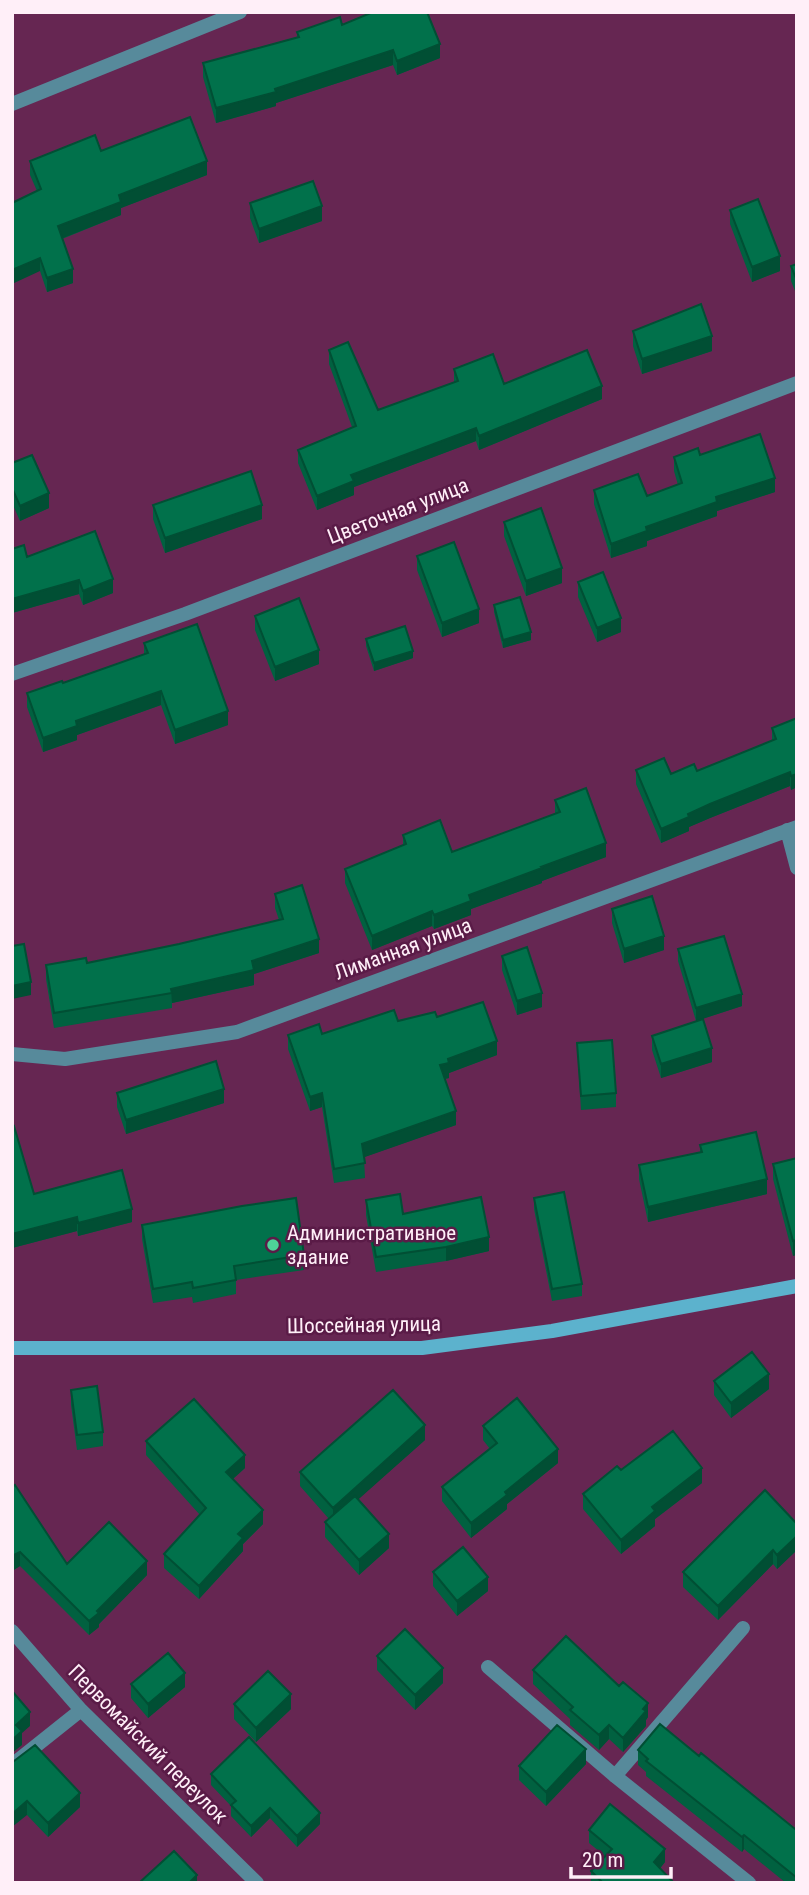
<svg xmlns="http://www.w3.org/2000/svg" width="809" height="1895" font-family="'Roboto Condensed',sans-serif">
  <rect width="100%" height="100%" fill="#662652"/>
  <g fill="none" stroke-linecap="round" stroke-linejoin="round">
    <path stroke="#578a9b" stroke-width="14" d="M615 1776 743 1628"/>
    <path stroke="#578a9b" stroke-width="14" d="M12 104 240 12
      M12 674 185 614 797 383
      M787 830 797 868
      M12 1054 65 1059 237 1032 797 827
      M12 1631 81 1710 257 1883
      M488 1667 615 1776 749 1883
      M12 1765 81 1710"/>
    <path stroke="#5cb2cd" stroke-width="14" d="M12 1348H422L552 1331 797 1286"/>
  </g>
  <path fill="#016140" d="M342 25 440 58 397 75 393 65 276 103V106L216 123 203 77V63L297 37V32Z
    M101 151 207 175 121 208V215L62 239 73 283 47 292 40 271 37 191 30 175V161Z
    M250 203 322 221 259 243 250 218Z
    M730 210 780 271 752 282 730 224Z
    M797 264V296L791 281V266Z
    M633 331 712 351 642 374 633 346Z
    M329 350 378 410 454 382V369L504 384 602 399 479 450 476 441 354 487V495L317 510 298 463V450L352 427 329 364Z
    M700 455 775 492 717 511V516L647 541V546L611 558 594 504V490L647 496 678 485 674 471V457Z
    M12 463 49 508 20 521 12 503Z
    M153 505 262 519 165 553 153 519Z
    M504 522 562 583 526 596 504 536Z
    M12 549 27 557 113 593 83 605 79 594 12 613Z
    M417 556 479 623 442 637 417 570Z
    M578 582 621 632 597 642 578 597Z
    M494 605 531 640 503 648 494 612Z
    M255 616 319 664 275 681 255 630Z
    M366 639 413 658 374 671 366 646Z
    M144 643 228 725 175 744 161 705 77 735V740L43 752 27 707V693L63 683 144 655Z
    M797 718V787L791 790 790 786 710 818 689 827V831L661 843 636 784V770L671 774 697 771 772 741V728Z
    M555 800 606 857 542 881V883L471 909V915L434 929 432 926 372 950 345 883V869L403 845V835L452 852 555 814Z
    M275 894 319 953 254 974V985L172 1003V1008L54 1028 46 979V965L87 963 179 944 279 920 275 908Z
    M612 909 664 950 624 963 612 923Z
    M678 949 742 1006 696 1021 678 961Z
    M502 956 542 1007 517 1015 502 970Z
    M437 1017 497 1055 449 1073V1078L444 1079 456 1125 364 1157 365 1178 334 1183 322 1107 310 1111 288 1049V1035L322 1034 398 1021Z
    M652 1036 712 1062 661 1078 652 1050Z
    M577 1043 616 1093V1107L581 1110Z
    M117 1093 224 1103 126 1134 117 1107Z
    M12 1127 34 1194 132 1222 78 1236 77 1231 12 1248Z
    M700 1145 767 1194 648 1222 639 1179V1165L700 1152Z
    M797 1158 793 1256 773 1179V1164Z
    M534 1198 582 1284V1296L552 1301 534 1209Z
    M366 1200 403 1214 489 1251 446 1261 376 1272 366 1215Z
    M142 1225 304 1255V1270L236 1280V1294L193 1303 192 1297 153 1303 142 1239Z
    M714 1381 769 1389 731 1418 714 1395Z
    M71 1390 103 1432V1446L77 1450 71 1405Z
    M483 1426 558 1463 507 1504V1509L471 1538 442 1501V1487L490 1449 483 1440Z
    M425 1440 358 1499 389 1548 359 1575 325 1537V1522L329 1519 300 1486V1472Z
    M146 1441 245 1468 233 1479 263 1524 243 1544V1551L199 1599 164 1568V1554L200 1515 146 1455Z
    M702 1483 655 1519V1526L621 1554 583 1509V1494Z
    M12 1487 67 1564 147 1575 99 1624V1627L89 1635 20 1566 12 1571Z
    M797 1524V1550L777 1569 773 1564 718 1620 683 1587V1572Z
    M433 1572 488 1591 457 1616 433 1586Z
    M377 1656 443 1683 415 1710 377 1670Z
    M533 1670 648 1717 646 1720V1726L623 1752 609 1739 599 1750 570 1725V1719L533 1684Z
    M131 1684 185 1687 148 1718 131 1698Z
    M234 1704 291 1709 256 1742 234 1719Z
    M638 1750 699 1756 795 1829 797 1827V1883H786L744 1849 742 1852 646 1776V1772L638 1765Z
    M12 1760 80 1807 48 1837 27 1815Z
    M586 1764 546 1806 519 1780V1766Z
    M211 1774 320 1824 297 1847 270 1818 251 1837 231 1816V1806L211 1785Z
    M589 1830 665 1862 660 1868 674 1883H591V1871L605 1856 589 1843Z"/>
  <path fill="#014f34" d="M440 44V58L397 75V61Z
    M393 50V65L276 103V106L216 123V108Z
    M207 161V175L121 208V215L58 240V226L119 195Z
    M322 206V221L259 243V229Z
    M780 256V271L752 282V267Z
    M40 258V271L12 284V270Z
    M73 269V283L47 292V278Z
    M712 336V351L642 374V359Z
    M602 386V399L479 450V436Z
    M476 428V441L354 487V495L317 510V496L351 475Z
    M775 478V492L717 511V516L647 541V546L611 558V544L646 527 716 497Z
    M49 493V508L20 521V506Z
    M262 505V519L165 553V538Z
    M562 568V583L526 596V581Z
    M113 579V593L83 605V591Z
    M79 580V594L12 613V599Z
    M479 609V623L442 637V623Z
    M621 618V632L597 642V628Z
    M531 632V640L503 648V640Z
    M319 650V664L275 681V667Z
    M413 651V658L374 671V663Z
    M161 691V705L77 735V740L43 752V738L76 721Z
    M228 711V725L175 744V730Z
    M790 772V786L710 818 689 827V831L661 843V829L688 814 710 804Z
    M797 774V787L791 790V776Z
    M606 843V857L542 881V883L471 909V915L434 929V915L469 895 541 867Z
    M432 911V926L372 950V936Z
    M664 936V950L624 963V949Z
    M319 939V953L254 974V985L172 1003 171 989Z
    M31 982V995L12 999V986Z
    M542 993V1007L517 1015V1001Z
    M742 994V1006L696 1021V1008Z
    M497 1041V1055L449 1073V1078L440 1080V1065L448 1059Z
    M712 1048V1062L661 1078V1064Z
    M224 1089V1103L126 1134V1120Z
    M322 1093V1107L310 1111V1097Z
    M456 1111V1125L362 1158V1144Z
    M767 1179V1194L648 1222V1207Z
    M132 1209V1222L78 1236V1223Z
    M77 1217V1231L12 1248V1234Z
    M489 1237V1251L446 1261V1247Z
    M797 1240V1255L793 1256V1241Z
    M769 1374V1389L731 1418V1403Z
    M425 1425V1440L333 1522V1508Z
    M558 1449V1463L507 1504V1509L471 1538V1523L505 1492Z
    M245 1455V1468L226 1485V1472Z
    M702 1468V1483L655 1519V1526L621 1554V1540L652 1507Z
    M263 1510V1524L243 1544V1551L199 1599V1586L238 1534Z
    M389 1534V1548L359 1575V1560Z
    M797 1536V1550L777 1569V1555Z
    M773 1550V1564L718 1620V1606Z
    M20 1552V1566L12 1571V1557Z
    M147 1561V1575L99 1624V1627L89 1635V1621L97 1611Z
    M488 1577V1591L457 1616V1601Z
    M443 1668V1683L415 1710V1695Z
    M185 1673V1687L148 1718V1704Z
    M291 1694V1709L256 1742V1728Z
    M648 1703V1717L646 1720V1726L623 1752V1738Z
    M30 1712V1726L22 1733V1745L12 1753V1740L16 1725Z
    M609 1725V1739L599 1750V1735Z
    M586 1749V1764L546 1806V1792Z
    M80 1793V1807L48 1837V1823Z
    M27 1801V1815L12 1827V1814Z
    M270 1808V1818L251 1837V1826Z
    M320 1813V1824L297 1847V1836Z
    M744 1835V1849L742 1852V1837Z
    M665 1849V1862L654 1876V1862Z
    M197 1875V1883H189Z"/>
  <path fill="#01714b" stroke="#014f34" stroke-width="2" d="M373 12H427L440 44 397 61 393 50 275 89 276 92 216 108 203 63 299 37 297 32 340 17 342 25Z
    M190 117 207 161 119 195 121 202 58 226 73 269 47 278 40 258 12 270V203L41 189 30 161 95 135 101 151Z
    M313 181 322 206 259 229 250 203Z
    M758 199 780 256 752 267 730 210Z
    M797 264V281L791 266Z
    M701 304 712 336 642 359 633 331Z
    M348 342 378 410 458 381 454 369 493 354 504 384 587 350 602 386 479 436 476 428 351 475 354 481 317 496 298 450 356 426 329 350Z
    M760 434 775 478 716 497 717 502 646 527 647 531 611 544 594 490 638 474 647 496 682 483 674 457 698 448 700 455Z
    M32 455 49 493 20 506 12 488V463Z
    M251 471 262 505 165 538 153 505Z
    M541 508 562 568 526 581 504 522Z
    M95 531 113 579 83 591 79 580 12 599V549L24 545 27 557Z
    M454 542 479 609 442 623 417 556Z
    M603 572 621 618 597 628 578 582Z
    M520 597 531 632 503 640 494 605Z
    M299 598 319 650 275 667 255 616Z
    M197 624 228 711 175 730 161 691 76 721 77 726 43 738 27 693 62 681 63 683 148 653 144 643Z
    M405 626 413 651 374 663 366 639Z
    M797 718V774L791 776 790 772 710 804 688 814 689 817 661 829 636 770 664 758 671 774 694 764 697 771 776 739 772 728Z
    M586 788 606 843 541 867 542 868 469 895 471 901 434 915 432 911 372 936 345 869 406 844 403 835 440 820 452 852 560 812 555 800Z
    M302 885 319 939 252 961 254 970 171 989 172 993 54 1013 46 965 86 958 87 963 179 944 283 919 275 894Z
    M652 896 664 936 624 949 612 909Z
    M724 936 742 994 696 1008 678 949Z
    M24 944 31 982 12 986V946Z
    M527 947 542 993 517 1001 502 956Z
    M483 1002 497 1041 448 1059 449 1063 440 1065 456 1111 362 1144 365 1163 334 1169 322 1093 310 1097 288 1035 319 1024 322 1034 394 1010 398 1021 435 1012 437 1017Z
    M703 1019 712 1048 661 1064 652 1036Z
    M612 1040 616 1093 581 1096 577 1043Z
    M216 1061 224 1089 126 1120 117 1093Z
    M14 1126 34 1194 122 1170 132 1209 78 1223 77 1217 12 1234V1127Z
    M756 1132 767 1179 648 1207 639 1165 702 1152 700 1145Z
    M797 1158V1240L793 1241 773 1164Z
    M564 1192 582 1284 552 1289 534 1198Z
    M400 1194 403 1214 481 1197 489 1237 446 1247 376 1257 366 1200Z
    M296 1198 304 1255 234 1266 236 1280 193 1288 192 1282 153 1289 142 1225 242 1206Z
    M752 1352 769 1374 731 1403 714 1381Z
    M97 1386 103 1432 77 1435 71 1390Z
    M393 1390 425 1425 333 1508 300 1472Z
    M517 1398 558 1449 505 1492 507 1495 471 1523 442 1487 497 1443 483 1426Z
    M194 1399 245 1455 226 1472 263 1510 238 1534 243 1538 199 1586 164 1554 206 1508 146 1441Z
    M673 1431 702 1468 652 1507 655 1511 621 1540 583 1494 617 1466 621 1470Z
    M15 1485 67 1564 109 1522 147 1561 97 1611 99 1613 89 1621 20 1552 12 1556V1487Z
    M765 1490 797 1524V1536L777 1555 773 1550 718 1606 683 1572Z
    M355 1496 389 1534 359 1560 325 1522Z
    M463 1547 488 1577 457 1601 433 1572Z
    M405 1629 443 1668 415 1695 377 1656Z
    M566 1636 619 1686 623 1682 648 1703 643 1709 646 1711 623 1738 609 1725 599 1735 570 1710 573 1707 533 1670Z
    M168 1653 185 1673 148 1704 131 1684Z
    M268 1671 291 1694 256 1728 234 1704Z
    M12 1691 30 1712 16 1725 22 1731 12 1740Z
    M660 1724 699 1756 701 1753 795 1829 797 1827V1878L744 1835 742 1837 646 1761 648 1759 638 1750Z
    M557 1725 586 1749 546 1792 519 1766Z
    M249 1737 320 1813 297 1836 270 1808 251 1826 231 1805 236 1801 211 1774Z
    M35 1745 80 1793 48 1823 27 1801 12 1814V1760L14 1761Z
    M610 1804 665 1849 654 1862 674 1883H603L591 1871 612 1849 589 1830Z
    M174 1851 197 1875 189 1883H139Z"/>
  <circle fill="#4ed399" stroke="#5a1b47" stroke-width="2.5" cx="273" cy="1245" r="7"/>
  <g text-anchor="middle" stroke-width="5" stroke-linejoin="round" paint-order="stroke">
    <g font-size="21" fill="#ffeff8" stroke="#5a1b47">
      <text transform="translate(398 511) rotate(-21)" y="7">Цветочная улица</text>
      <text transform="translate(403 949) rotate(-20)" y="7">Лиманная улица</text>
      <text transform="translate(364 1325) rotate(-1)" y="7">Шоссейная улица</text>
      <text transform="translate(148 1744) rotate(45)" y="7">Первомайский переулок</text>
    </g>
    <g font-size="21" fill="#ffeff8" stroke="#5a1b47" text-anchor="start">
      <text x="287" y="1240">Административное<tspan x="287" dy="24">здание</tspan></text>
    </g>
  </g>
  <rect width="809" height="1895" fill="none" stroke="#ffeff8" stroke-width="28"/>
  <path d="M571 1867v10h100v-10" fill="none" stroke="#ffeff8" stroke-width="3.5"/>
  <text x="582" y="1867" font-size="21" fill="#ffeff8" stroke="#5a1b47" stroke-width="5" paint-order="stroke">20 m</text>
</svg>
